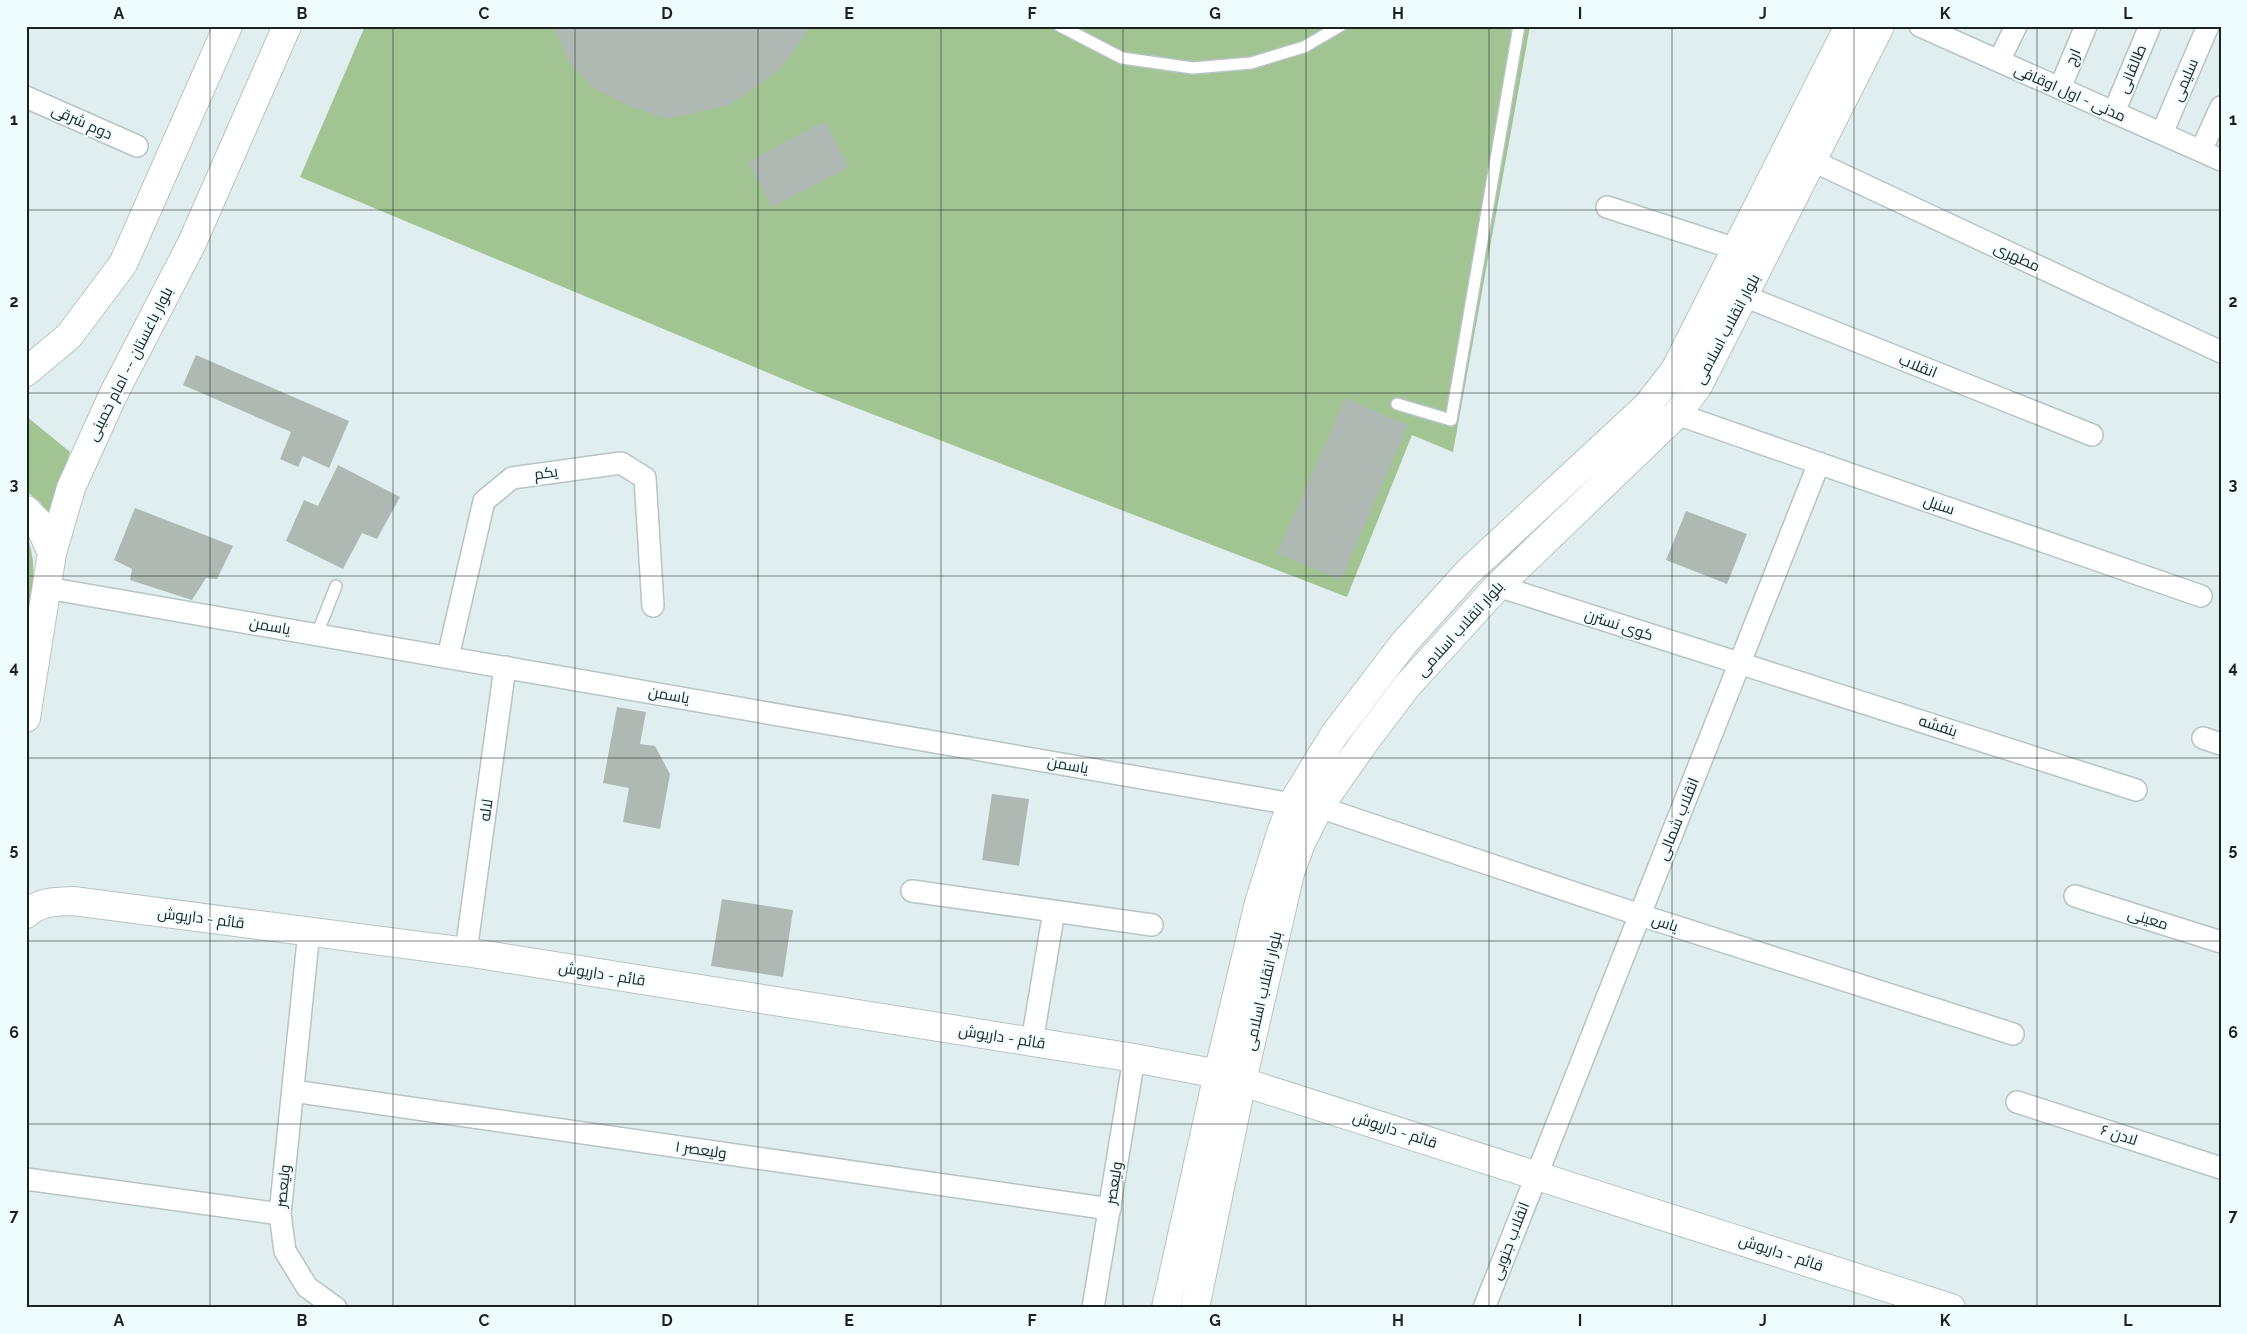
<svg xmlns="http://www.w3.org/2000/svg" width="2247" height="1334" font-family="Raleway,Cairo,sans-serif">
  <rect width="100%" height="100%" fill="#e1eeef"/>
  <path fill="#a1c492" d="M365 26H1530L1453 452 1412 435 1347 597 802 387 300 177Z
    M26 416 70 452 50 519 40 502 26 491Z
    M26 535C40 566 31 600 26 633Z"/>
  <path fill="#aeb9b4" d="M553 26H810L802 40 778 71 730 105 666 119 627 105 593 88 568 61Z
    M825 121 849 167 772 207 748 162Z
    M196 355 349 421 329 468 303 456 298 467 280 459 291 432 183 385Z
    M1345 398 1408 425 1341 580 1277 553Z
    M338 465 400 497 377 539 362 533 343 569 286 541 304 500 318 506Z
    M135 508 233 546 217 579 206 578 192 600 130 580 132 569 114 560Z
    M1686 511 1747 534 1727 584 1666 560Z
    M617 707 646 712 640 744 655 746 670 774 660 829 623 822 629 788 603 783Z
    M992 794 1029 799 1019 866 982 860Z
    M722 899 793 910 783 977 711 966Z"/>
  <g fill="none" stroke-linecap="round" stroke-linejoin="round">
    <defs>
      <path id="lane" d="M1060 26 1122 58 1193 68 1251 63 1304 47 1340 26
        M1397 404 1451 420 1519 26
        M317 634 336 586"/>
      <path id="street" d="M1920 26 2221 160
        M1999 61 2016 26
        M2060 88 2086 26
        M26 97 137 146
        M2114 112 2150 26
        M2162 133 2208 26
        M2201 151 2221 107
        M1813 161 2221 352
        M1607 207 1736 249
        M1744 296 2092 435
        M1677 414 2201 596
        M1498 586 2136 790
        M47 588 1292 804
        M448 657 484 501 512 478 621 463 645 478 653 606
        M2203 738 2221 744
        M1319 807 1640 915 2013 1034
        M912 891 1152 925
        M2075 896 2221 942
        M309 931 280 1214 285 1251 307 1287 336 1308
        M466 952 505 667
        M1032 1042 1054 911
        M293 1091 1110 1209
        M2017 1102 2221 1168
        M26 1179 280 1214
        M1093 1308 1134 1058
        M1484 1308 1819 463"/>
      <path id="secondary" d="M26 914C40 901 56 902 73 901L466 952 1134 1058 1218 1074 1951 1308
        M1166 1308 1218 1074 1259 903 1282 830 1292 804 1334 735 1404 643 1468 572 1647 406 1675 370 1849 26
        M1195 1308 1242 1081 1290 873 1301 843 1319 807 1366 740 1407 686 1498 586 1677 414 1698 386 1880 26"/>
      <path id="primary" d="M26 372 69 336 123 264 228 26
        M26 510 38 522 52 553
        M26 718 52 553 71 488 113 395 192 243 287 26"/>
    </defs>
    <use href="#lane" stroke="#b7c4c5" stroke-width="14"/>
    <use href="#street" stroke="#b7c4c5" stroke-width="24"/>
    <use href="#secondary" stroke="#b7c4c5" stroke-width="30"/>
    <use href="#primary" stroke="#b7c4c5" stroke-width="30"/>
    <use href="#lane" stroke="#fff" stroke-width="11"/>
    <use href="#street" stroke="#fff" stroke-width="21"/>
    <use href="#secondary" stroke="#fff" stroke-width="28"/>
    <use href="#primary" stroke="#fff" stroke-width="28"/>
  </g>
  <path fill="none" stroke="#1b2020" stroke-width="1" stroke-opacity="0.55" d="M210 26V1308M393 26V1308M575 26V1308M758 26V1308M941 26V1308M1123 26V1308M1306 26V1308M1489 26V1308M1672 26V1308M1854 26V1308M2037 26V1308M26 210H2221M26 393H2221M26 576H2221M26 758H2221M26 941H2221M26 1124H2221"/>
  <g text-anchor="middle" stroke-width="4" stroke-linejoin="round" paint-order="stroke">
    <g font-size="15" fill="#1b2020" stroke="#effcfd">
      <text transform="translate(2073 57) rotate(-67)" y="5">ارج</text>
      <text transform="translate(2132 69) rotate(-67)" y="5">طالقانی</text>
      <text transform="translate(2185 80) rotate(-67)" y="5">سلیمی</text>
      <text transform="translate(2070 93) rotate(24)" y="5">مدنی - اول اوقافی</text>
      <text transform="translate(82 122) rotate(24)" y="5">دوم شرقی</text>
      <text transform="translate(2017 257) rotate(25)" y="5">مطهری</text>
      <text transform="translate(1727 329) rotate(-62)" y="5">بلوار انقلاب اسلامی</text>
      <text transform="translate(130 364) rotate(-63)" y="5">بلوار باغستان -- امام خمینی</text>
      <text transform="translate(1918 366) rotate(22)" y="5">انقلاب</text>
      <text transform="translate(546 473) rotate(-8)" y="5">یکم</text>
      <text transform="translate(1939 505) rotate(19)" y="5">سنبل</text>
      <text transform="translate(1619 625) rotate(18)" y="5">کوی نسترن</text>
      <text transform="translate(270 626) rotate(10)" y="5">یاسمن</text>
      <text transform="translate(1460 629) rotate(-48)" y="5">بلوار انقلاب اسلامی</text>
      <text transform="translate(669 695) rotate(10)" y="5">یاسمن</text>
      <text transform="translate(1938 726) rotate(18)" y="5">بنفشه</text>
      <text transform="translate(1068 765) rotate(10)" y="5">یاسمن</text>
      <text transform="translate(486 810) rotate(-82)" y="5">لاله</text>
      <text transform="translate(1678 819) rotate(-68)" y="5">انقلاب شمالی</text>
      <text transform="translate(201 918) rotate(7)" y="5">قائم - داریوش</text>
      <text transform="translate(2148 919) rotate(17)" y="5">معینی</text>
      <text transform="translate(1665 923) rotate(18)" y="5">یاس</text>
      <text transform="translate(602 974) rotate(9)" y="5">قائم - داریوش</text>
      <text transform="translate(1263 991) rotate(-77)" y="5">بلوار انقلاب اسلامی</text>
      <text transform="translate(1002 1037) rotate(9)" y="5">قائم - داریوش</text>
      <text transform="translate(1395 1130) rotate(18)" y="5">قائم - داریوش</text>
      <text transform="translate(2119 1135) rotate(18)" y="5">لادن ۶</text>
      <text transform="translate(701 1150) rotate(8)" y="5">ولیعصر ۱</text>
      <text transform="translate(1114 1183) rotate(-81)" y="5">ولیعصر</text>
      <text transform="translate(283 1186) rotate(-84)" y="5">ولیعصر</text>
      <text transform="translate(1510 1241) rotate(-69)" y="5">انقلاب جنوبی</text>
      <text transform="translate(1781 1253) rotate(18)" y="5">قائم - داریوش</text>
    </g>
  </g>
  <rect width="2247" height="1334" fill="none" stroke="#effcfd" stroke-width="55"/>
  <rect x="28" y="28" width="2192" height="1278" fill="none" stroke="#1b2020" stroke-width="2"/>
  <g font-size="16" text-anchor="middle" font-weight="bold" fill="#1b2020">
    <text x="119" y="19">A</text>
    <text x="302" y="19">B</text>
    <text x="484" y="19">C</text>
    <text x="667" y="19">D</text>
    <text x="849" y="19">E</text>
    <text x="1032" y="19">F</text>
    <text x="1215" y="19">G</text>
    <text x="1398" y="19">H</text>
    <text x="1580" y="19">I</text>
    <text x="1763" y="19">J</text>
    <text x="1945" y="19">K</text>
    <text x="2128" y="19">L</text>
    <text x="14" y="125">1</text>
    <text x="2233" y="125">1</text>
    <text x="14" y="307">2</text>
    <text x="2233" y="307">2</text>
    <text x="14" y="490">3</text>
    <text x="2233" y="490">3</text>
    <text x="14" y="673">4</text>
    <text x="2233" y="673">4</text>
    <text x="14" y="855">5</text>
    <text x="2233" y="855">5</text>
    <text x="14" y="1038">6</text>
    <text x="2233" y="1038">6</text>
    <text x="14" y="1221">7</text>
    <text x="2233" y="1221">7</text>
    <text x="119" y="1326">A</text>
    <text x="302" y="1326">B</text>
    <text x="484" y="1326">C</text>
    <text x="667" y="1326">D</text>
    <text x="849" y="1326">E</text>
    <text x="1032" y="1326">F</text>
    <text x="1215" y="1326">G</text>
    <text x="1398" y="1326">H</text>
    <text x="1580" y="1326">I</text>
    <text x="1763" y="1326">J</text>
    <text x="1945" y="1326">K</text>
    <text x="2128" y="1326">L</text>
  </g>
</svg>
